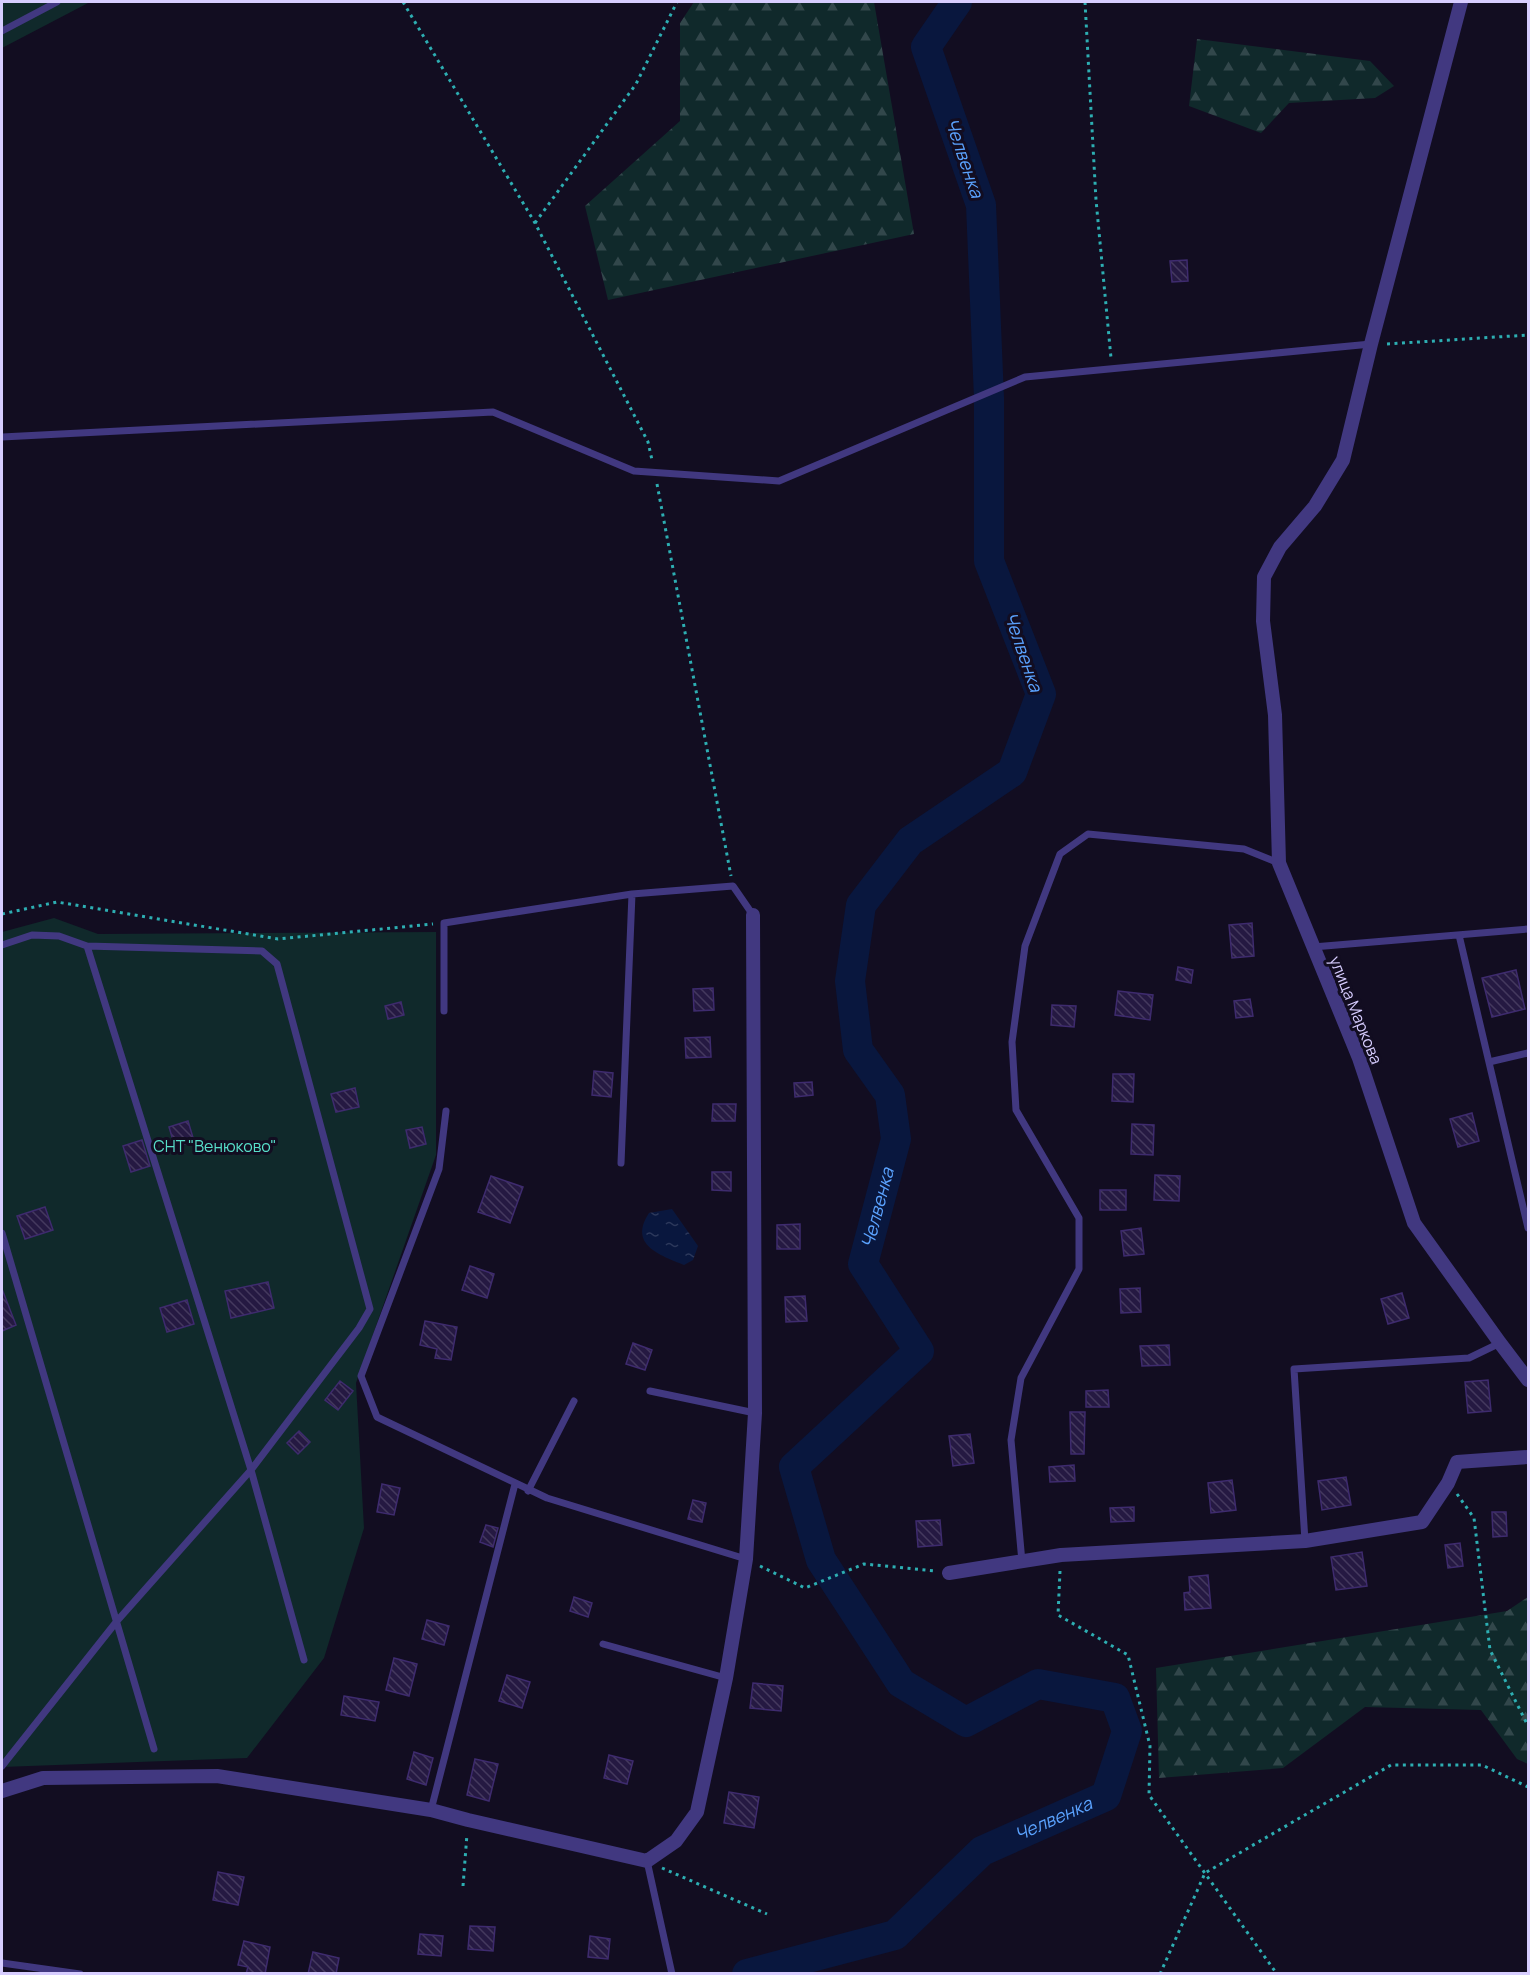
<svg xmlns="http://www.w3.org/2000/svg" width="1530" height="1975" font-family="Manrope,sans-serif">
  <defs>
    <pattern id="forest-firs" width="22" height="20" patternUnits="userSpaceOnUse" patternTransform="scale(1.5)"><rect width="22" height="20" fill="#10292b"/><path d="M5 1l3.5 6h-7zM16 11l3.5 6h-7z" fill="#32474b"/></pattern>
    <pattern id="water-ripples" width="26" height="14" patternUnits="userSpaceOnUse" patternTransform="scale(1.5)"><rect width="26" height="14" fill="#09173e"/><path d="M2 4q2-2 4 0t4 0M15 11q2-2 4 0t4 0" fill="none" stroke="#2c385b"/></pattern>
    <pattern id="building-back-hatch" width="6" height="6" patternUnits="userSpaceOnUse" patternTransform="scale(1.5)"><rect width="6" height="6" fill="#251942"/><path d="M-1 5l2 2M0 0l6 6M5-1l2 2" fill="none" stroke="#44395e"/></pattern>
  </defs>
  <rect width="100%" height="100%" fill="#120d21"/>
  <path fill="url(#forest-firs)" d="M694 2H874L914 234 608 300 585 206 680 121V23Z
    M1197 39 1370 61 1394 86 1375 98 1289 103 1261 133 1189 106Z
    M1528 1597V1764L1517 1759 1481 1710 1365 1707 1283 1768 1159 1778 1156 1668 1507 1611Z"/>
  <path fill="#10292b" d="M2 2H90L2 48Z
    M54 918 98 934 436 932V1155L356 1383 364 1528 324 1658 247 1758 2 1767V932Z"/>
  <path fill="url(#water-ripples)" d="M672 1209 698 1246 693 1260 684 1265C660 1255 628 1245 649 1213Z"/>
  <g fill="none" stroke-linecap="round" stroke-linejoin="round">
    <path stroke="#09173e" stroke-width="30" id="s1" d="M747 1974 895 1935 982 1851 1106 1796 1127 1731 1115 1698 1038 1684 966 1722 901 1683 821 1560 794 1467 919 1351 863 1264 896 1139 890 1095 858 1050 850 981 861 905 910 841 1012 772 1041 694 989 561V398L981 205 926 47 957 2"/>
  </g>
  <path fill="url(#building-back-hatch)" stroke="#3e2b6e" stroke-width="1.5" d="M1187 260 1188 281 1172 282 1170 261Z
    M1252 923 1254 956 1232 958 1229 925Z
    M1178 967 1193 970 1191 983 1176 980Z
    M1516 970 1525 1009 1492 1017 1482 978Z
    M713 988 714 1010 694 1011 693 989Z
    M1118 991 1153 995 1150 1020 1115 1015Z
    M1250 999 1253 1016 1236 1018 1234 1001Z
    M401 1002 404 1015 388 1019 385 1006Z
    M1052 1005 1076 1006 1074 1027 1051 1025Z
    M710 1037 711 1057 686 1058 685 1038Z
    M594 1071 613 1073 611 1097 592 1095Z
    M1113 1074H1134L1133 1102 1112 1101Z
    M812 1082 813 1095 795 1097 794 1083Z
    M355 1088 359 1107 336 1112 331 1094Z
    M713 1104H736L735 1121H712Z
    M1472 1113 1479 1141 1458 1147 1450 1119Z
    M188 1121 194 1141 175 1147 169 1127Z
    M1132 1124 1154 1125 1153 1155 1131 1154Z
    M422 1127 426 1144 410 1148 406 1130Z
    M142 1140 150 1166 131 1172 123 1146Z
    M712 1172H731V1191L712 1190Z
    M1155 1175 1180 1176 1179 1201 1154 1200Z
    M491 1176 523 1187 510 1223 478 1212Z
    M1100 1190H1126V1210H1100Z
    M45 1207 53 1230 25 1239 17 1216Z
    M800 1224V1249H777V1225Z
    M1141 1228 1144 1254 1124 1256 1121 1231Z
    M470 1266 494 1274 487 1298 462 1290Z
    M268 1282 274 1308 231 1318 225 1291Z
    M1140 1288 1141 1312 1121 1313 1120 1289Z
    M2 1289 16 1325 2 1331Z
    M1402 1293 1409 1318 1388 1324 1381 1299Z
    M805 1296 807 1321 786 1322 785 1297Z
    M187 1300 194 1324 167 1332 160 1308Z
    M425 1321 457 1327 451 1360 435 1358 437 1349 420 1345Z
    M633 1343 652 1350 645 1370 626 1364Z
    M1169 1345 1170 1365 1142 1366 1140 1346Z
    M1488 1380 1491 1411 1468 1413 1465 1382Z
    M340 1381 353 1391 338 1410 325 1400Z
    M1108 1390 1109 1407H1086V1391Z
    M1070 1412H1085L1084 1454H1071Z
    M299 1431 310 1442 298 1454 287 1443Z
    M970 1434 974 1463 953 1466 949 1436Z
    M1074 1465 1075 1481 1050 1482 1049 1467Z
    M1346 1477 1351 1505 1322 1510 1318 1481Z
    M1232 1480 1236 1510 1211 1513 1208 1483Z
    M382 1484 400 1488 394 1515 377 1512Z
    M693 1500 706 1503 702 1522 688 1519Z
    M1134 1507V1521L1111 1522 1110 1508Z
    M1492 1512H1506L1507 1536 1493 1537Z
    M940 1520 942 1545 918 1547 916 1521Z
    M486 1525 498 1528 493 1547 480 1542Z
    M1460 1543 1463 1566 1448 1568 1445 1545Z
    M1362 1552 1367 1586 1336 1590 1331 1557Z
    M1208 1575 1211 1608 1185 1610 1184 1593 1190 1592 1189 1577Z
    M574 1597 592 1603 588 1617 570 1611Z
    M427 1620 449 1626 444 1645 422 1639Z
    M394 1658 417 1664 409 1696 386 1690Z
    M507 1675 530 1682 522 1708 499 1701Z
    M753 1683 783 1686 781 1711 750 1708Z
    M344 1696 379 1702 375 1721 341 1715Z
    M414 1752 433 1758 426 1785 407 1779Z
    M609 1755 633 1761 627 1784 604 1778Z
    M475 1759 498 1764 489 1801 467 1795Z
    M729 1792 759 1797 754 1828 724 1823Z
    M218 1872 244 1877 238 1905 213 1900Z
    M470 1926 495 1927 493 1951 468 1949Z
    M420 1934 443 1936 441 1956 418 1954Z
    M590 1936 610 1939 608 1959 588 1957Z
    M244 1941 270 1947 265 1974H246L248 1967 238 1965Z
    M313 1952 339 1958 336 1974H308Z"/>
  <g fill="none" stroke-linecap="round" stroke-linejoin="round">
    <path stroke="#2daeb2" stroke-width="3" stroke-dasharray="3 4.5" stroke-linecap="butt" d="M403 2 535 223 648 442 652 460
      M1085 2 1096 200 1111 358
      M535 223 636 84 677 2
      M1387 344 1528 335
      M657 484 731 876
      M2 914 57 902 278 939 433 924
      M1457 1494 1474 1518 1490 1650 1528 1726
      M760 1566 805 1588 864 1564 936 1571
      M1060 1571 1058 1615 1128 1655 1150 1746 1149 1795 1277 1974
      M662 1868 767 1914
      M463 1886 467 1834
      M1160 1974 1205 1873 1391 1765H1482L1528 1787"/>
    <path stroke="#413880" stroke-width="7" d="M2 31 57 2
      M2 437 493 412 634 471 779 481 1025 377 1371 344
      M1459 935 1528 1228
      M2 945 32 935 59 936 87 946 262 951 277 964 370 1309 359 1328 251 1470 117 1621 2 1766
      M87 946 251 1470 304 1660
      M1313 947 1528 929
      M444 1011V923L632 894 733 886 753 915
      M1489 1062 1528 1053
      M446 1111 439 1169 361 1376 377 1417 547 1498 746 1559
      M621 1163 632 894
      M2 1233 154 1749
      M650 1391 755 1413
      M528 1491 574 1401
      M1305 1541 1294 1369 1469 1358 1500 1343
      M1022 1562 1011 1440 1021 1378 1079 1269V1218L1016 1110 1012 1042 1025 946 1060 854 1088 834 1244 849 1279 863
      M603 1644 726 1678
      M431 1810 515 1484
      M647 1861 672 1974
      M2 1963 80 1974"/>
    <path stroke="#413880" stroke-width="14" d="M1461 2 1371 344 1343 460 1315 506 1280 547 1264 577 1263 621 1275 715 1279 863 1359 1058 1414 1223 1500 1343 1528 1380
      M949 1573 1061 1555 1305 1541 1422 1522 1448 1483 1457 1462 1528 1457
      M2 1791 43 1778 217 1776 431 1810 468 1820 647 1861 676 1841 697 1812 726 1678 746 1559 755 1413 753 915"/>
  </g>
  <g text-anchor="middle" stroke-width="6" stroke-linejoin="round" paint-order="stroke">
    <g font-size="16" fill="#d7cdff" stroke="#120d21">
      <text transform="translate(1356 1010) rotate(68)" y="6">улица Маркова</text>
    </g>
    <g font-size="16" fill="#58dfca" stroke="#120d21">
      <text x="215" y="1152">СНТ "Венюково"</text>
    </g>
    <g font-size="18" font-style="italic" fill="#5ba3ff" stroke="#120d21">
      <text transform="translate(964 158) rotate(71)" y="6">Челвенка</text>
      <text transform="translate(1023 652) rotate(71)" y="6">Челвенка</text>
      <text dy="6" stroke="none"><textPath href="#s1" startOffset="1324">Челвенка</textPath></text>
      <text dy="6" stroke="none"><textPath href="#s1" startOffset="352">Челвенка</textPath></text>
    </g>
  </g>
  <rect width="1530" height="1975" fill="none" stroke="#d7cdff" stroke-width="6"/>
</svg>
